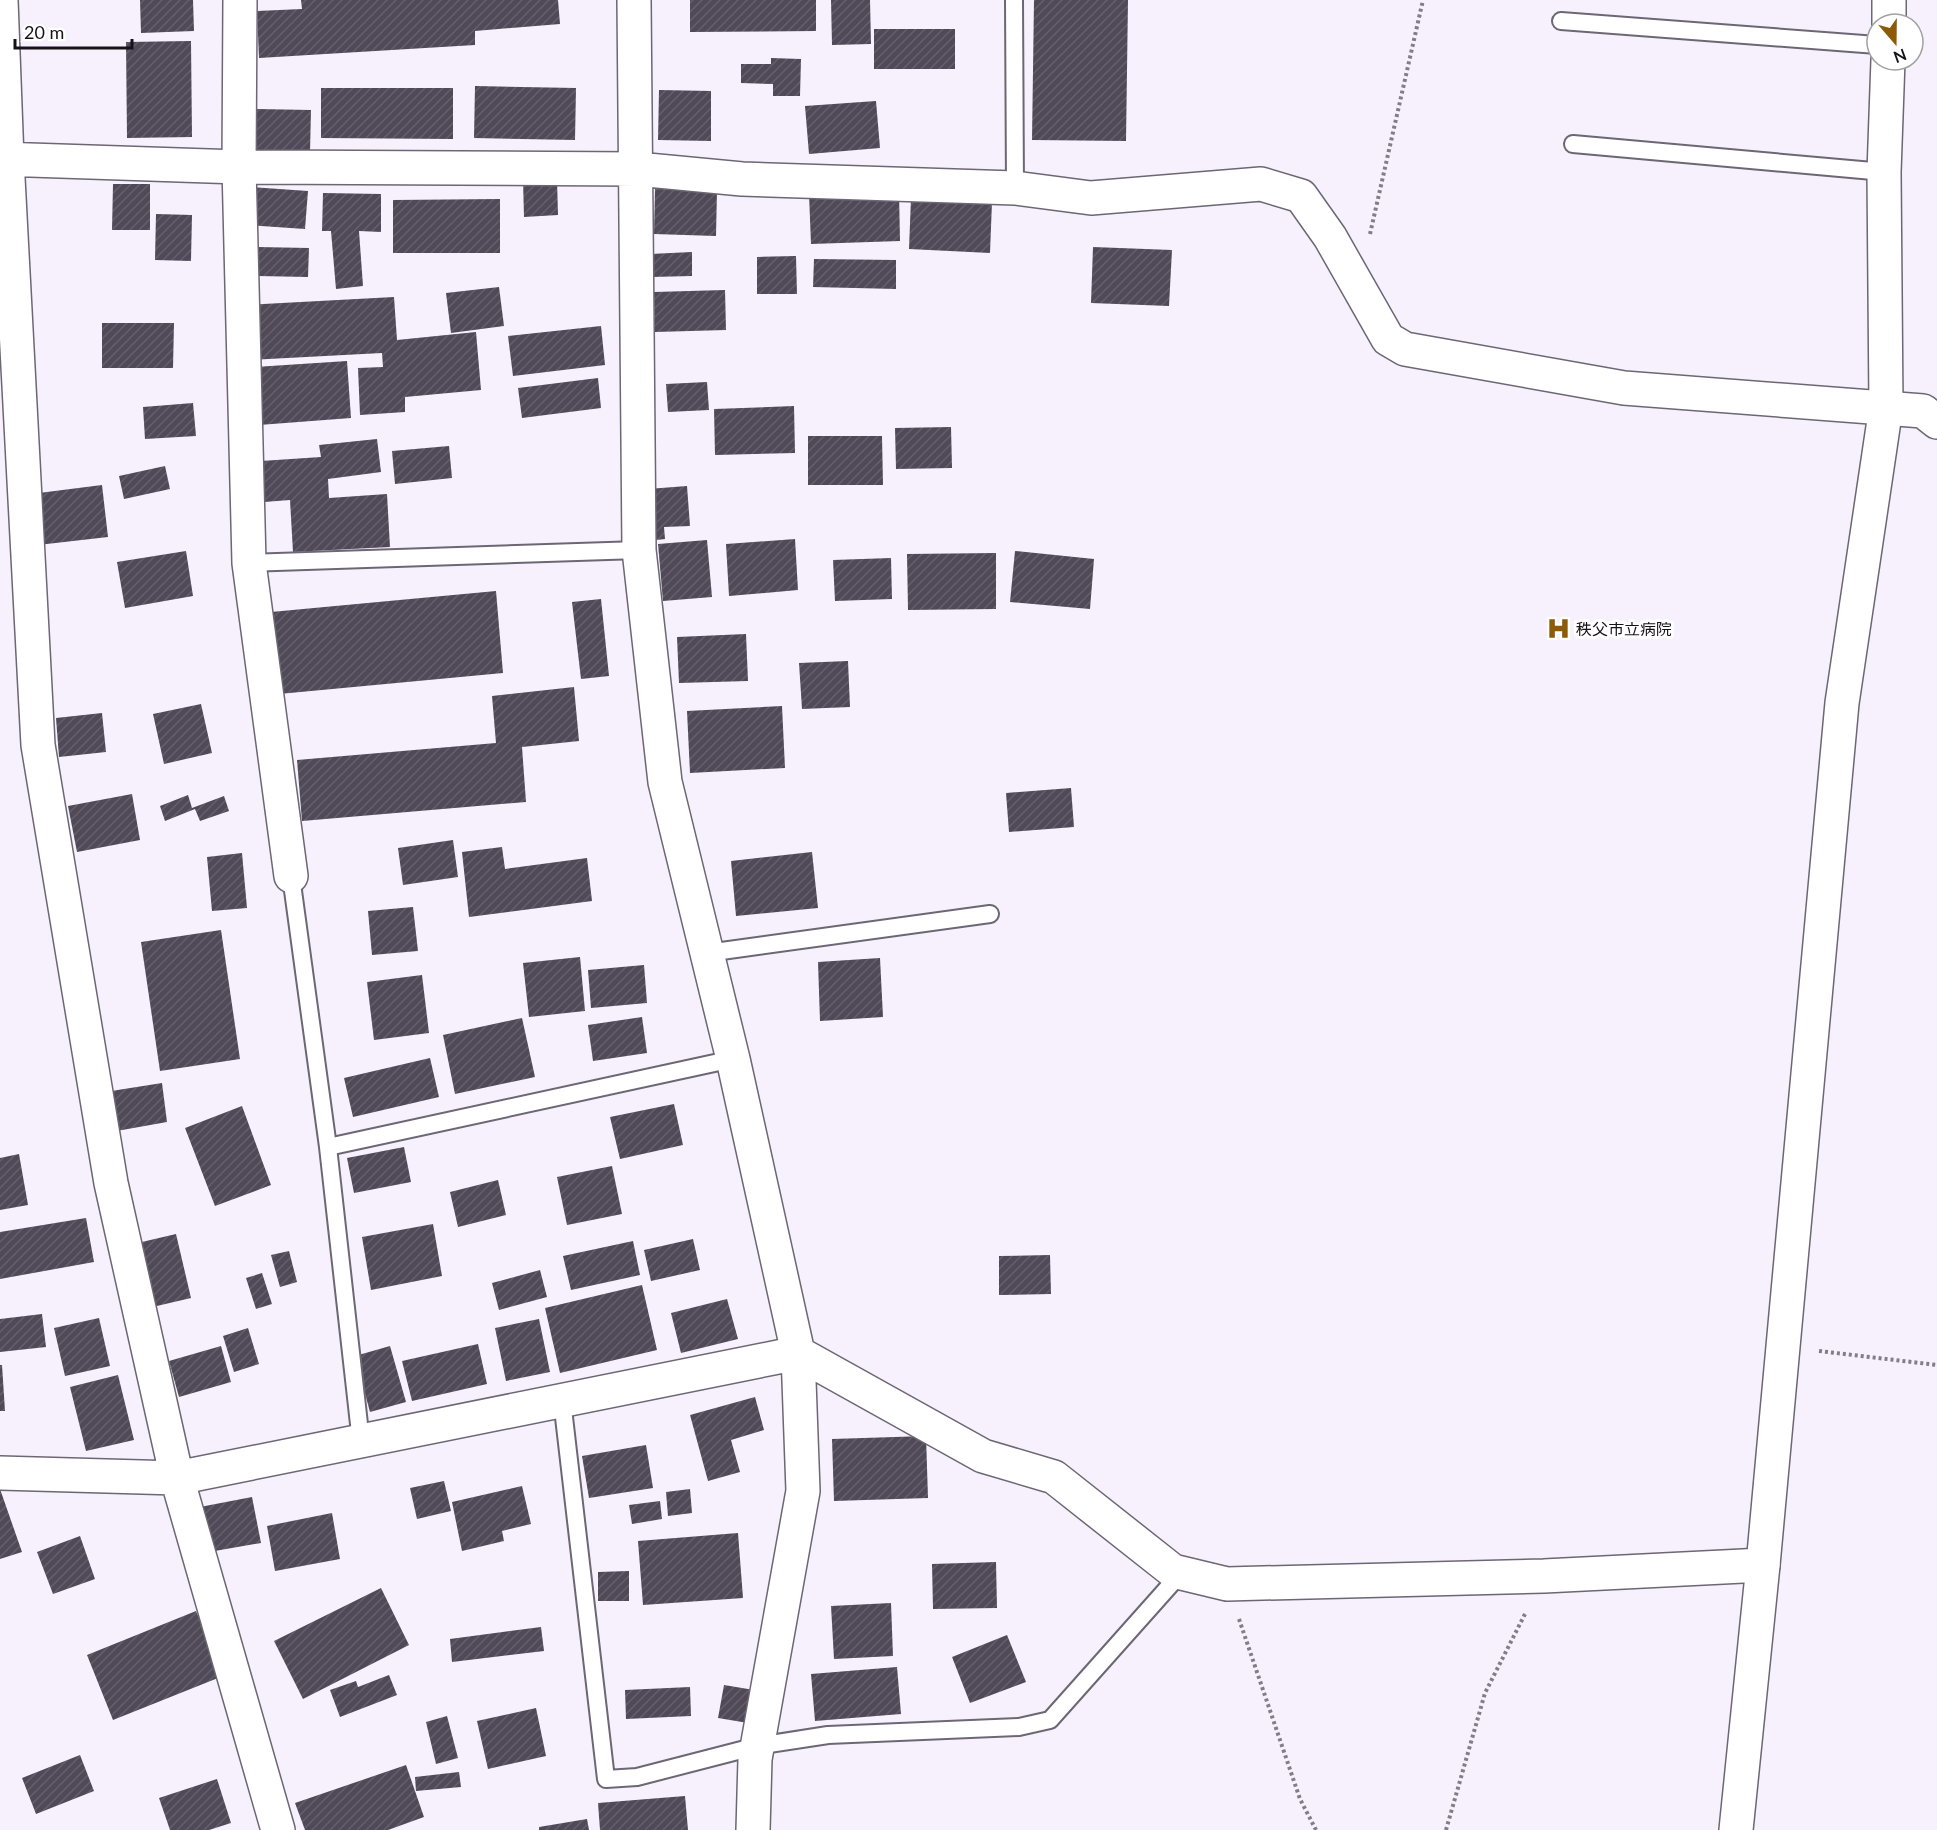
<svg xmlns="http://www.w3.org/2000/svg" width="1937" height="1830" font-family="Lato,'Noto Sans JP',sans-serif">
  <defs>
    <pattern id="building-hatch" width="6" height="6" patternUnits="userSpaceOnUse" patternTransform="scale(1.5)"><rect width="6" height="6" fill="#504957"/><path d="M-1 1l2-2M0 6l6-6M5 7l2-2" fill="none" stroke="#655f6b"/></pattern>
  </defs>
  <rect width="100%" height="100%" fill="#f7f1fe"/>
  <path fill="url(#building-hatch)" d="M140 0H193L194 31 141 33Z
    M301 0H558L560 24 475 31V45L259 58 257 11 302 9Z
    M690 0H816V31L690 32Z
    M831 0H870L871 44 832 45Z
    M1034 0H1128L1126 141 1032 140Z
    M874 29H955V69H874Z
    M191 41 192 137 127 138 126 42Z
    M771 58 801 59 800 96H773V84L741 83V64H771Z
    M475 86 576 88 575 140 474 138Z
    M321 88H453V139L321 138Z
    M659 90 711 91V141L658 140Z
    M876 101 880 148 809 154 805 106Z
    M257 109 311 110 310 152 256 151Z
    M557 179 558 215 524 217 523 180Z
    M113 184H150V230H112Z
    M250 187 308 191 305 229 247 225Z
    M655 189 717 190 716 236 654 234Z
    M899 191 900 241 811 244 809 194Z
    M323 193 381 194V232L359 231 363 286 336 289 331 231H322Z
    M911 198 992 202 990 253 909 249Z
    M500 199V253H393V200Z
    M156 214 192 215 191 261 155 260Z
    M258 247 309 248 308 277 258 276Z
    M1093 247 1172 250 1169 306 1091 303Z
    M692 252V276L651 277 650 254Z
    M796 256 797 294H757V257Z
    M814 259 896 260V289L813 287Z
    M499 287 504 326 451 333 446 293Z
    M725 290 726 330 655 332 654 292Z
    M394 297 397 340 476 332 481 390 405 397V412L360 415 358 368 383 367 382 353 250 360 247 305Z
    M102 323H174L173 368H102Z
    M601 326 605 365 513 376 508 336Z
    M347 361 351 418 259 425 255 367Z
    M598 378 601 408 522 418 518 388Z
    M707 382 709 410 668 412 666 384Z
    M193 403 196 436 145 439 143 407Z
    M794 406 795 453 715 455 714 409Z
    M951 427 952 468 896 469 895 428Z
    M808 436H882L883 485H808Z
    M377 439 381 472 328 479 329 498 387 494 390 547 293 552 290 500 264 502 261 461 321 457 319 445Z
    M449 446 452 478 395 484 392 451Z
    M165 466 170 489 124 499 119 476Z
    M102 485 108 537 38 545 31 494Z
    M687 486 690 526 664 527 665 539 639 542 635 490Z
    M795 539 798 590 729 596 726 544Z
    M707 540 712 597 663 601 658 544Z
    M186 551 193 596 125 608 117 562Z
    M1015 551 1094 559 1090 609 1010 602Z
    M996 553V609L908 610 907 554Z
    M891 558 892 599 835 601 833 560Z
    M496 591 503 673 279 694 271 612Z
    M601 599 609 676 581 679 572 602Z
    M746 634 748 681 679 683 677 637Z
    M848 661 850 707 802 709 799 663Z
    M574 687 579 741 522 747 526 802 302 821 297 760 496 743 492 696Z
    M201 704 212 753 164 764 153 714Z
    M782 706 785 768 690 773 687 711Z
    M102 713 106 752 59 757 56 718Z
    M1071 788 1074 827 1009 832 1006 793Z
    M132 794 140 840 77 852 68 806Z
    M188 795 192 808 224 796 229 811 200 821 195 809 165 821 160 806Z
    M453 840 458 877 403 885 398 848Z
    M502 847 505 869 587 858 592 901 469 917 462 852Z
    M812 852 818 908 736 916 731 861Z
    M242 853 247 908 212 911 207 857Z
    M413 907 418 951 372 955 368 911Z
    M221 930 240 1059 160 1071 141 942Z
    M580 957 585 1011 529 1017 523 963Z
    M880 958 883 1017 820 1021 818 962Z
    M644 965 647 1003 591 1008 588 970Z
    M422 975 429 1033 374 1040 367 982Z
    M642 1017 647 1053 593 1061 588 1025Z
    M522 1018 535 1077 455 1094 443 1035Z
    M430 1058 439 1097 353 1117 344 1078Z
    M162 1083 167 1122 111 1132 105 1092Z
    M674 1104 683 1145 620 1159 610 1117Z
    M242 1106 271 1185 215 1206 185 1128Z
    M404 1147 411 1182 354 1193 347 1158Z
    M19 1154 28 1205 0 1210V1158Z
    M612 1166 622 1214 567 1225 557 1177Z
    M498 1180 506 1215 458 1227 450 1192Z
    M86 1218 94 1262 0 1279V1232Z
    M433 1224 442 1276 371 1290 362 1237Z
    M176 1234 191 1298 144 1309 129 1245Z
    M693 1239 700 1270 651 1281 644 1250Z
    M633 1241 640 1275 571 1290 563 1256Z
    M289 1251 297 1282 280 1287 271 1255Z
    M1050 1255 1051 1294 999 1295V1256Z
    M540 1270 547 1297 499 1310 492 1283Z
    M262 1273 272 1304 256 1309 246 1278Z
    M642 1285 657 1350 560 1373 545 1308Z
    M727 1299 738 1339 681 1353 671 1313Z
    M42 1314 46 1347 0 1352V1319Z
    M99 1318 110 1366 65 1376 54 1328Z
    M539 1319 550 1372 506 1381 495 1328Z
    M248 1328 259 1364 234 1372 223 1336Z
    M478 1344 487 1384 412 1401 402 1361Z
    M221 1346 231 1382 179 1397 169 1361Z
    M390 1346 406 1402 370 1412 355 1356Z
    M0 1365H2L5 1411H0Z
    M118 1375 134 1440 86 1451 70 1387Z
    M755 1397 764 1430 731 1440 740 1472 708 1481 690 1415Z
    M926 1436 928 1498 834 1501 832 1439Z
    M646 1445 653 1488 589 1498 582 1456Z
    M444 1481 451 1511 417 1519 410 1488Z
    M522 1486 531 1524 502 1531 504 1541 462 1551 452 1502Z
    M0 1489 22 1552 0 1559Z
    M690 1489 692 1513 668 1516 666 1492Z
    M252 1497 261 1543 209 1552 200 1507Z
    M660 1501 662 1519 632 1524 629 1505Z
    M332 1513 340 1559 275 1571 267 1526Z
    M738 1533 743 1598 643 1605 638 1541Z
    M80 1536 95 1579 53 1594 37 1552Z
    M996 1562 997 1608 933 1609 932 1564Z
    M629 1571V1601H598V1572Z
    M381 1588 409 1645 303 1699 274 1641Z
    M891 1603 893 1656 834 1659 831 1606Z
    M196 1611 223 1676 113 1720 87 1655Z
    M541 1627 544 1651 452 1662 450 1639Z
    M1007 1635 1026 1682 970 1703 952 1657Z
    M897 1667 901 1714 815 1721 811 1674Z
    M389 1675 397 1695 340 1717 330 1690 356 1681 358 1687Z
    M724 1685 760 1691 754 1724 718 1718Z
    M690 1687 691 1716 626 1719 625 1690Z
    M536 1708 546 1756 488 1769 477 1721Z
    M447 1716 458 1758 436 1764 426 1722Z
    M80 1755 94 1791 36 1814 22 1778Z
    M406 1765 424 1817 388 1830H305L295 1803Z
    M459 1772 461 1787 416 1791 415 1777Z
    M217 1779 231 1823 209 1830H170L159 1798Z
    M685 1796 688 1830H600L598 1803Z
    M587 1819 589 1830H539V1827Z"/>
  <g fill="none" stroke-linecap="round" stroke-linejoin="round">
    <defs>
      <path id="lane" d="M1014 0 1015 188
        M1561 21 1877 45
        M1573 144 1884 172
        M249 563 639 550
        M291 876 328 1147 361 1442
        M707 953 990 914
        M328 1147 733 1059
        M562 1400 606 1779 637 1777 757 1746 828 1735 1019 1727 1050 1720 1181 1573"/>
      <path id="street" d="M1 0 7 159 38 745 111 1183 177 1478 278 1830
        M240 0 239 167 249 563 291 876
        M634 0 639 550 665 782 733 1059 798 1353 803 1491 755 1759 753 1830
        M0 159 239 167 637 169 742 179 1015 188 1091 198 1261 184 1301 196 1330 237 1388 339 1405 349 1624 388 1923 411 1937 422
        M0 1473 177 1478 798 1353 983 1456 1054 1477 1173 1571 1227 1584 1544 1576 1763 1565"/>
      <path id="secondary" d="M1889 24V0
        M1736 1830 1763 1565 1842 703 1886 407 1884 172 1888 60"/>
    </defs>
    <use href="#lane" stroke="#6d6674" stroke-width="20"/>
    <use href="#street" stroke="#6d6674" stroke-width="36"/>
    <use href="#secondary" stroke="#6d6674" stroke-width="36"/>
    <path stroke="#827d86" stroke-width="4" stroke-dasharray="3 3" stroke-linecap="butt" d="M1370 234 1423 0
      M1819 1351 1937 1365
      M1239 1619 1300 1799 1316 1830
      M1446 1830 1485 1693 1526 1612"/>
    <use href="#lane" stroke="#fff" stroke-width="16"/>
    <use href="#street" stroke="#fff" stroke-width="33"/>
    <use href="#secondary" stroke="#fff" stroke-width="33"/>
  </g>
  <defs>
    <symbol id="hospital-bare" viewBox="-9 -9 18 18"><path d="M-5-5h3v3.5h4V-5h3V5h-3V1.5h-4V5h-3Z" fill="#8d5a07" stroke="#fff" stroke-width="2.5" paint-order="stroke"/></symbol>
  </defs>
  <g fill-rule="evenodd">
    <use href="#hospital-bare" x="1542" y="612" width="33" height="33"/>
  </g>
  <g text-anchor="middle" stroke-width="6" stroke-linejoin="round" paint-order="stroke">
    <g font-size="16" fill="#161318" stroke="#fff" text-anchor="start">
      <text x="1576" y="635">秩父市立病院</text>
    </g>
  </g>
  <g transform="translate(1895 42) rotate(160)"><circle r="28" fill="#ffffff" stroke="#a2a1a3" stroke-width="1.5"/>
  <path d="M0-4.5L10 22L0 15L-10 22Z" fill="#8d5a07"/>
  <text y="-9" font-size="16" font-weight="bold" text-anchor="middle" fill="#161318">N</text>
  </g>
  <path d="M15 39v9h117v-9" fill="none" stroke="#161318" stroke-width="3"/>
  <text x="24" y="39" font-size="18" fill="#161318" stroke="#ffffff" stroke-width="4.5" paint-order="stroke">20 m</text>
</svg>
